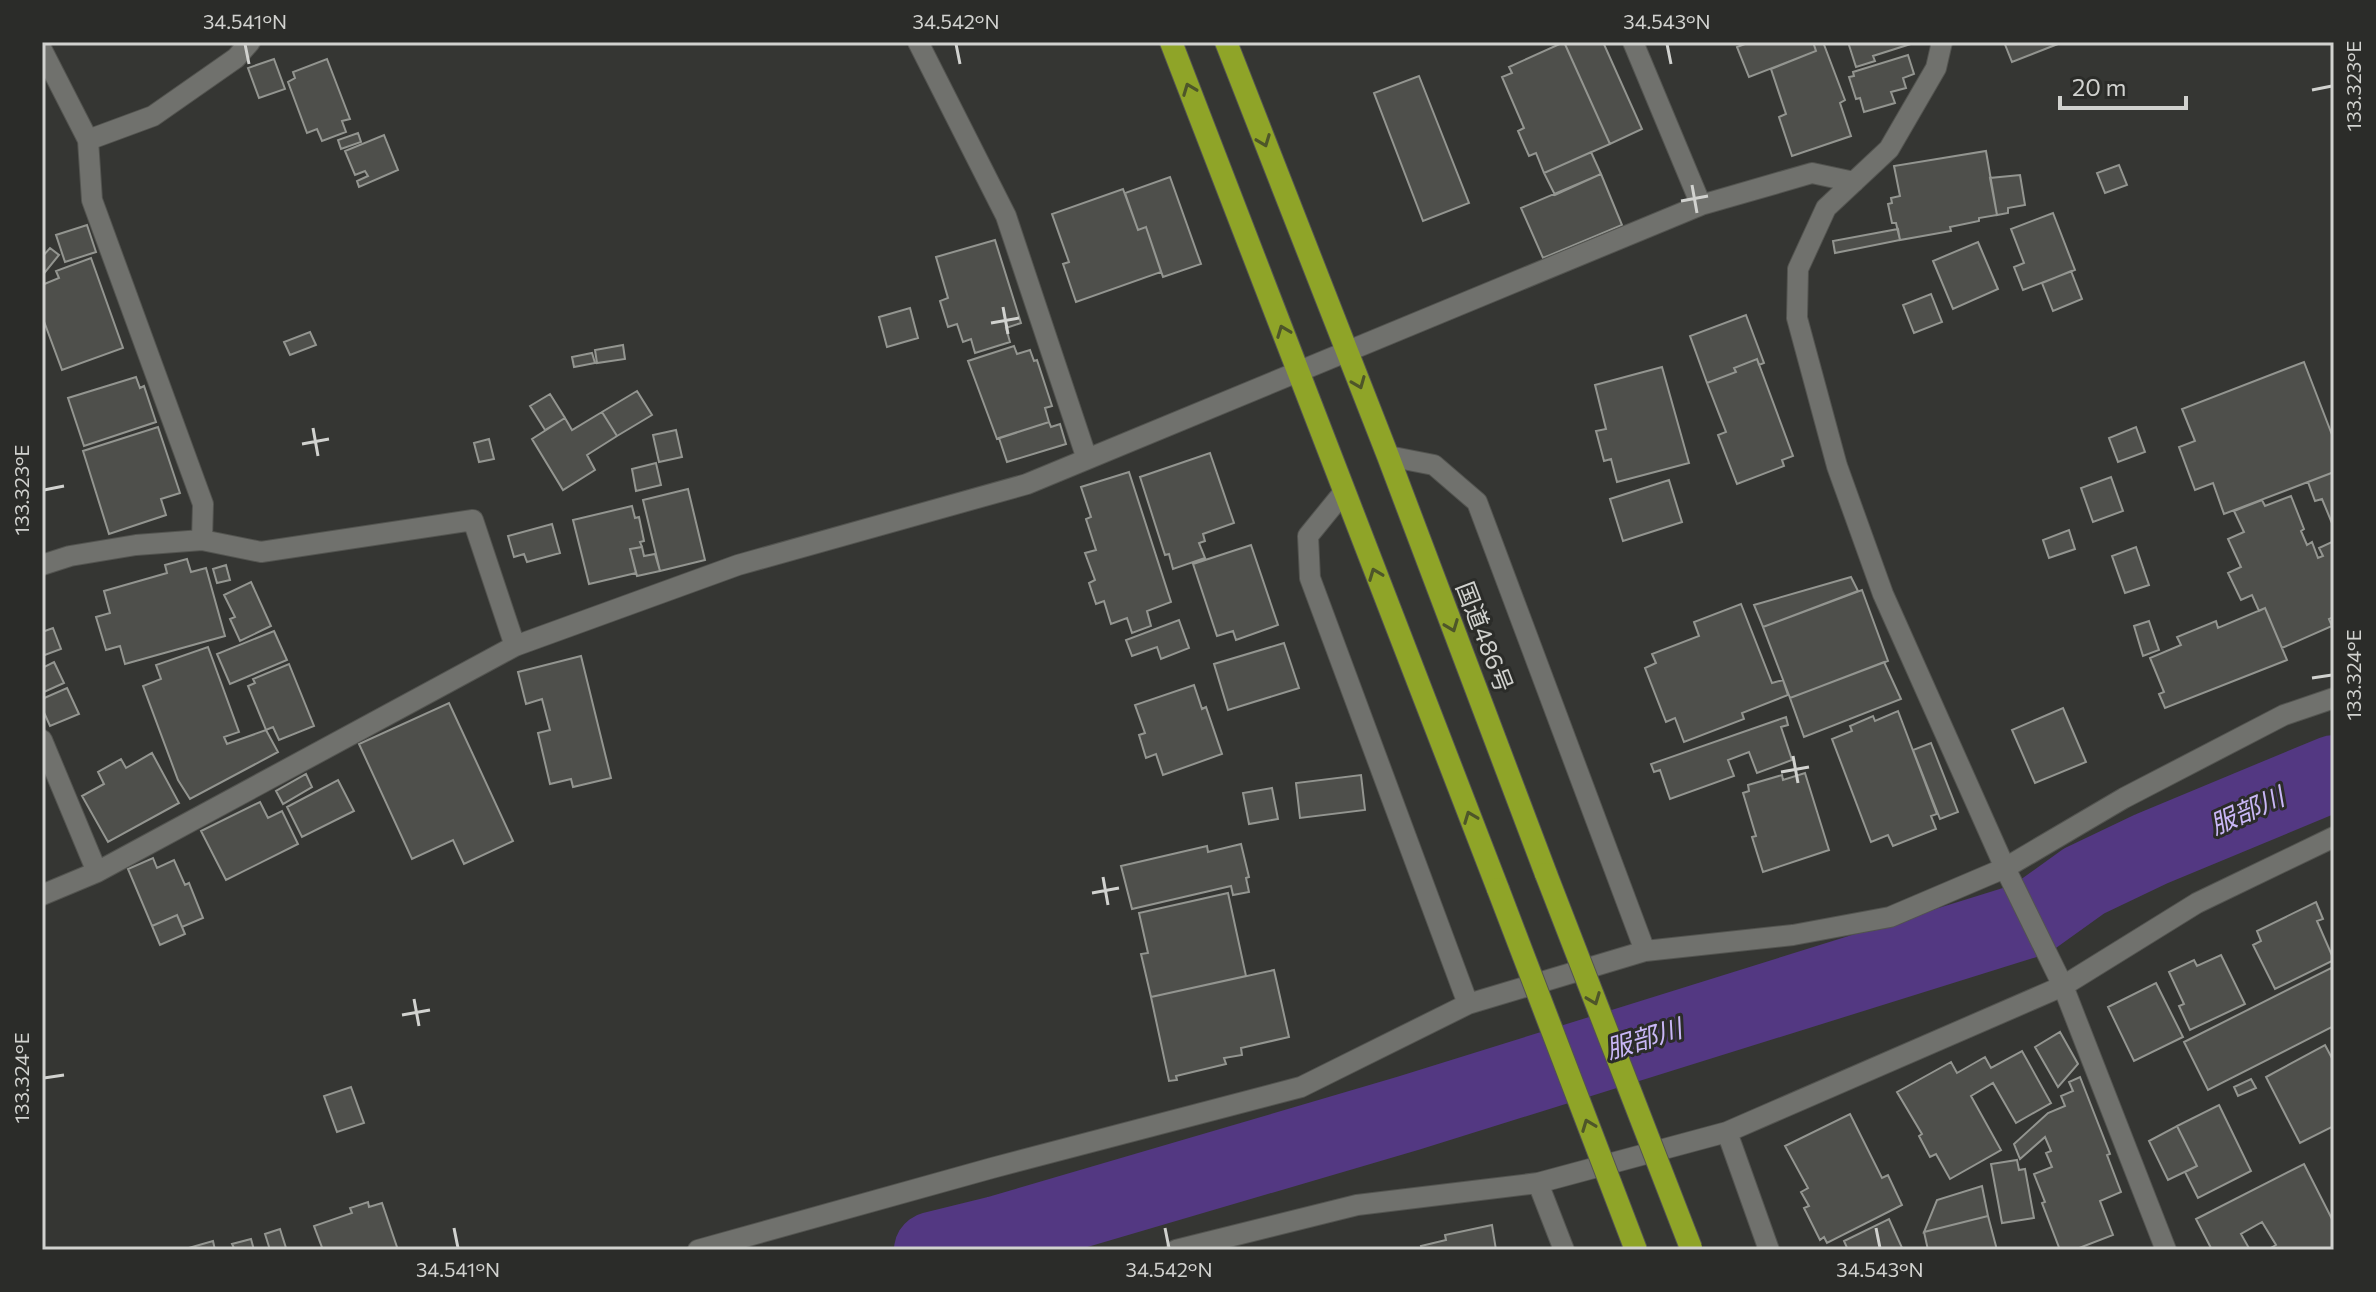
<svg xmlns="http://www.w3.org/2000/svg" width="2376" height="1292" font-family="Commissioner,'Noto Sans JP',sans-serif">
  <rect width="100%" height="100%" fill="#353633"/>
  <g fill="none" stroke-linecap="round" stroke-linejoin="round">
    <path stroke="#533882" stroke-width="76" d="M932 1250 997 1234 1409 1113 2031 919 2084 881 2151 849 2334 773"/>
  </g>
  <path fill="#4e4f4b" stroke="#939590" stroke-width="2" d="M1564 42H1603L1642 129 1610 144Z
    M1564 42 1610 144 1544 173 1536 153 1529 156 1518 131 1524 128 1502 77 1512 73 1509 67Z
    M1750 42H1813L1816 51 1749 77 1737 47Z
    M1813 42H1823L1845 100 1840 103 1851 136 1792 156 1779 117 1786 114 1771 69 1816 51Z
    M1848 42H1917L1873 56 1875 61 1856 67Z
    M2004 42H2063L2012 62Z
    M1908 55 1914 74 1903 78 1906 88 1891 92 1895 103 1864 112 1860 98 1856 99 1849 77 1854 76 1853 72Z
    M274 59 285 89 259 98 248 68Z
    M327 59 350 119 342 121 346 132 322 141 317 129 307 133 288 82 295 78 293 72Z
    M1419 76 1469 203 1423 221 1374 93Z
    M358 133 361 142 341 149 338 140Z
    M384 135 398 170 359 187 357 181 368 176 365 171 355 175 345 151Z
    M1986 151 1997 215 1979 218V221L1950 227 1951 231 1900 240 1896 223H1892L1888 204 1892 203 1891 198 1900 196 1894 166Z
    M1591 152 1601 174 1555 195 1544 173Z
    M2119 165 2127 185 2105 193 2097 173Z
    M1601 174 1622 225 1543 258 1521 208Z
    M2020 175 2025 205 2008 208V213L1997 215 1990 178Z
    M1170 177 1201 264 1163 277 1146 227 1138 230 1125 193Z
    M1123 189 1138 230 1146 227 1161 272 1076 302 1063 264 1069 262 1052 214Z
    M2053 213 2075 270 2023 290 2014 267 2024 263 2011 229Z
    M87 225 96 252 65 262 56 235Z
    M1898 229 1900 240 1835 253 1833 241Z
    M995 240 1021 323 1006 328 1010 342 975 353 971 339 963 342 957 324 948 327 940 301 948 298 936 257Z
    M1978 242 1998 289 1953 309 1933 261Z
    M50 248 59 255 42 276V257Z
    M91 258 123 348 62 370 42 316V285L59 278 56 271Z
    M2071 271 2082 299 2053 311 2042 283Z
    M1931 294 1942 322 1914 333 1903 305Z
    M910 308 918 338 887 347 879 317Z
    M1746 315 1764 363 1759 365 1757 359 1734 368 1736 372 1707 383 1690 336Z
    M310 332 316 345 290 355 284 342Z
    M623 345 625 359 597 363 595 350Z
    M1014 346 1017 354 1030 350 1034 361 1037 360 1052 406 1045 408 1049 422 997 439 968 361Z
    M592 353 595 363 574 367 572 357Z
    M1757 359 1793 456 1782 460 1784 466 1737 484 1718 435 1726 432 1707 383 1736 372 1734 368Z
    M2304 362 2334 440V472L2224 514 2213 483 2195 490 2179 447 2195 441 2182 409Z
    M1662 367 1689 463 1617 482 1611 459 1604 461 1596 431 1606 429 1595 385Z
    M136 377 140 388 144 386 156 422 84 446 68 398Z
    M637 391 652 415 617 436 602 412Z
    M550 394 565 418 545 430 530 406Z
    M602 412 617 436 587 455 595 470 563 490 532 439 565 418 572 430Z
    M1049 422 1051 427 1060 424 1066 444 1007 462 999 438Z
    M158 427 180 493 161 499 166 515 109 534 83 451Z
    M2136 427 2145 452 2118 462 2109 438Z
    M676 430 682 457 659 462 653 435Z
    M489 439 494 459 479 462 474 443Z
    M1210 453 1234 523 1203 534 1205 541 1199 543 1205 558 1173 569 1169 554 1165 555 1140 477Z
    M656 463 661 485 636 491 632 469Z
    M1129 472 1171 602 1147 611 1151 626 1132 633 1127 618 1111 624 1104 601 1096 604 1089 583 1095 580 1085 553 1096 550 1086 519 1091 517 1081 487Z
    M2334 472V528L2322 499 2315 501 2308 482Z
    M2111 477 2123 511 2093 522 2081 488Z
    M1669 480 1682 522 1623 541 1610 499Z
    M688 489 705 560 660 571 643 500Z
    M2291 496 2304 529 2301 531 2307 545 2312 542 2318 558 2323 556 2319 548 2334 541V617L2329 619 2332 626 2282 648 2265 608 2259 611 2252 595 2241 600 2228 573 2241 567 2228 539 2244 532 2234 511 2262 500 2265 506Z
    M632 506 635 518 639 517 644 541 640 542 642 547 630 549 636 573 589 584 573 520Z
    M552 524 560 553 527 562 524 554 514 557 508 536Z
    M2069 530 2075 549 2049 558 2043 540Z
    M1251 545 1278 625 1236 640 1233 631 1217 636 1193 564Z
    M642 547 644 556 655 554 660 571 637 576 630 549Z
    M2136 547 2149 585 2125 593 2112 556Z
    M187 559 191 572 206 568 225 636 125 664 120 646 106 650 96 617 110 613 104 591 167 573 165 565Z
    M226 565 230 580 217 583 213 569Z
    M1851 577 1858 591 1763 627 1754 605Z
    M251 582 271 626 240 641 230 619 235 617 224 595Z
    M1862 590 1888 661 1790 698 1763 627Z
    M1741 604 1772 683 1783 680 1788 695 1742 713 1744 719 1684 742 1675 718 1666 722 1645 668 1656 663 1652 654 1699 636 1694 622Z
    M2265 608 2287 660 2165 708 2159 694 2164 692 2150 658 2181 645 2177 637 2216 621 2218 628Z
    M1179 620 1189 648 1161 659 1157 647 1132 656 1126 640Z
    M2149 621 2159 650 2143 656 2134 626Z
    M53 628 61 649 42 656V632Z
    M274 631 287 660 230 684 217 654Z
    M1284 643 1299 688 1228 710 1214 664Z
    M208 647 239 732 224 737 227 744 266 730 278 752 190 799 178 780 143 686 161 679 156 665Z
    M581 656 611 778 573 787 571 779 550 784 538 733 550 730 542 699 526 704 518 672Z
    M54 662 64 683 44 692 42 668Z
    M1884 662 1901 699 1804 737 1790 698Z
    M289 664 314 726 279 740 273 727 266 730 248 686 255 683 253 679Z
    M1194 685 1202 709 1206 707 1222 754 1163 775 1156 754 1146 758 1139 735 1145 733 1135 705Z
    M67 688 79 714 50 726 42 708V699Z
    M449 703 513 841 464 864 453 840 412 859 359 744Z
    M2063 708 2086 762 2035 783 2012 730Z
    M1898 711 1937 814 1931 816 1936 829 1893 846 1888 835 1871 842 1832 739 1852 731 1850 726 1873 716 1875 721Z
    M1786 717 1788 725 1781 727 1792 760 1757 773 1749 752 1728 760 1734 776 1670 799 1660 770 1654 772 1651 764Z
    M1931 743 1958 812 1940 819 1913 750Z
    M152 753 179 803 108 842 82 796 104 784 98 772 121 759 126 768Z
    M1805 773 1829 850 1763 872 1752 837 1756 836 1743 793 1749 791 1748 785 1782 775 1783 780Z
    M306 774 312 787 283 804 276 791Z
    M1361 775 1365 810 1300 818 1296 783Z
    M338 780 354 811 302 837 287 807Z
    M1272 788 1278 819 1249 824 1243 793Z
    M260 802 268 818 282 811 298 844 226 880 201 831Z
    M1241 844 1249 877 1246 878 1249 892 1233 895 1231 886 1132 909 1121 866 1207 846 1208 852Z
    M153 858 157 868 174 860 185 885 189 883 203 918 182 927 177 915 152 926 128 869Z
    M1228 893 1246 976 1151 997 1141 954 1148 953 1139 913Z
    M2316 902 2323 919 2317 921 2334 960 2275 989 2253 945 2261 941 2257 931Z
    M177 915 185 934 160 945 152 926Z
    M2221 955 2245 1004 2190 1030 2179 1006 2184 1004 2169 972 2194 960 2197 966Z
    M2331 968 2334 975V1026L2208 1090 2184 1042Z
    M1274 970 1289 1037 1241 1048 1242 1055 1224 1058 1226 1064 1176 1076 1177 1080 1169 1081 1151 997Z
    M2156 983 2183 1037 2134 1061 2108 1007Z
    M2060 1032 2078 1064 2058 1087 2035 1047Z
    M2325 1045 2334 1062V1126L2300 1143 2266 1077Z
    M2022 1051 2051 1103 2016 1123 1993 1083 1971 1096 2001 1150 1950 1179 1936 1154 1930 1157 1919 1136 1922 1134 1897 1092 1951 1062 1957 1073 1985 1057 1991 1068Z
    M2080 1077 2110 1154 2107 1155 2121 1192 2100 1201 2113 1235 2074 1250H2060L2042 1203 2045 1202 2034 1174 2052 1167 2046 1153 2051 1151 2045 1137 2020 1159 2014 1144 2048 1113 2065 1106 2061 1096 2073 1091 2069 1082Z
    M2251 1079 2256 1088 2238 1096 2234 1087Z
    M351 1087 364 1123 337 1132 324 1096Z
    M2219 1105 2251 1171 2198 1198 2185 1172 2197 1166 2177 1126Z
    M1850 1114 1882 1178 1888 1175 1902 1205 1827 1243 1824 1237 1820 1240 1804 1208 1809 1206 1801 1192 1808 1188 1785 1146Z
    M2177 1126 2197 1166 2168 1180 2149 1141Z
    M2017 1160 2019 1170 2025 1169 2034 1218 2002 1223 1991 1164Z
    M2304 1164 2334 1223V1250H2267L2276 1245 2262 1222 2241 1234 2250 1250H2212L2196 1219Z
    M1982 1186 1988 1216 1924 1232 1937 1200Z
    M368 1202 369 1207 382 1203 398 1250H323L314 1226 352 1213 350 1208Z
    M1988 1216 1997 1250H1928L1924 1232Z
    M1889 1219 1903 1250H1848L1844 1241Z
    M1492 1225 1496 1250H1422L1421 1246 1446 1240 1445 1235Z
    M280 1229 286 1248 270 1250 265 1234Z
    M251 1239 254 1250H235L232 1244Z
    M213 1241 215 1250H185V1249Z"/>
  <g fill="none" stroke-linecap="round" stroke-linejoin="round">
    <defs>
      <path id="minor" d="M918 42 1006 216 1087 459
        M1633 42 1701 205
        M1942 42 1936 68 1889 149 1826 208 1798 269 1797 318 1837 466 1883 594 2005 868 2063 986 2166 1250
        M42 50 88 140 92 200 203 504 202 540
        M88 140 153 116 236 58 250 42
        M1388 456 1434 465 1477 502 1645 951
        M1343 493 1308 536 1310 578 1468 1004
        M42 565 70 556 136 545 202 540 261 552 473 520 515 646
        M42 740 97 872
        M42 895 97 872 515 646 738 565 1027 484 1701 205 1812 173 1854 182
        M1727 1132 1769 1250
        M1538 1183 1564 1250
        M698 1250 992 1168 1301 1087 1468 1004 1645 951 1793 935 1890 917 2005 868 2124 798 2284 715 2334 698
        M1176 1250 1357 1205 1538 1183 1727 1132 2063 986 2197 903 2334 837"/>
      <path id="trunk" d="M1171 42 1498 889
        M1226 42 1388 456 1546 874"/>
    </defs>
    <use href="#minor" stroke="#535450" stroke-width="22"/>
    <use href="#trunk" stroke="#535450" stroke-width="24"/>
    <use href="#minor" stroke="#70716d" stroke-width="20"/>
    <use href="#trunk" stroke="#8fa428" stroke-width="22"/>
    <defs>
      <path id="trunk-bridge" d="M1546 874 1691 1248
        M1498 889 1636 1250"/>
    </defs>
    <use href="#trunk-bridge" stroke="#535450" stroke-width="24" stroke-linecap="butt"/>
    <use href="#trunk-bridge" stroke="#8fa428" stroke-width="22"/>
  </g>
  <defs><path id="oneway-chevron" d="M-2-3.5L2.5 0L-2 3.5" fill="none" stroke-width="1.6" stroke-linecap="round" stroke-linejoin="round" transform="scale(2)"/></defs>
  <g stroke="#4e5629">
    <use href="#oneway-chevron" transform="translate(1189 89) rotate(-111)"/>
    <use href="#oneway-chevron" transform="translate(1264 141) rotate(69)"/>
    <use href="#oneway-chevron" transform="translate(1283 331) rotate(-111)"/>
    <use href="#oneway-chevron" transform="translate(1359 383) rotate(68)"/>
    <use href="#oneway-chevron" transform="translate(1375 574) rotate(-111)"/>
    <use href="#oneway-chevron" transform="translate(1452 626) rotate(69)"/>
    <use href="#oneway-chevron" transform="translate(1470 817) rotate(-111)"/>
    <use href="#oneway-chevron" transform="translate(1594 999) rotate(69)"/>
    <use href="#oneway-chevron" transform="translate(1588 1125) rotate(-111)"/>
  </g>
  <path fill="none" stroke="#d1d2cf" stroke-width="3" d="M245 44 249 64M956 44 960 64M1667 44 1671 64M2312 90 2332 86M1692 185 1697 213M1681 201 1708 196M1003 307 1008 334M991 323 1019 318M313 428 318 456M302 444 329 439M44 490 64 486M2312 678 2332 675M1793 756 1798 783M1781 772 1809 767M1103 877 1108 905M1092 893 1119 888M414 999 419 1026M402 1015 430 1010M44 1078 64 1075M454 1228 458 1248M1165 1228 1169 1248M1876 1228 1880 1248"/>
  <g text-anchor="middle" stroke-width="6" stroke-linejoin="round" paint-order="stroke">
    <g font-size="24" fill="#d1d2cf" stroke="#2b2c29">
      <text transform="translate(1484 637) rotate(69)" y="8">国道486号</text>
    </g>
    <g font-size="26" font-style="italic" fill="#c9b7f6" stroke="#2b2c29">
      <text transform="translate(2247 811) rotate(-24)" y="9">服部川</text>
      <text transform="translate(1644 1039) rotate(-17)" y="9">服部川</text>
    </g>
  </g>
  <rect width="2376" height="1292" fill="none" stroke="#2b2c29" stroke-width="88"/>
  <path d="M2060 96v12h126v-12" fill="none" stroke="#d1d2cf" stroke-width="4"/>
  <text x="2072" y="96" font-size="24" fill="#d1d2cf" stroke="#2b2c29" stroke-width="6" paint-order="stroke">20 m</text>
  <rect x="44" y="44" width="2288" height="1204" fill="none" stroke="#d1d2cf" stroke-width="3"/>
  <g font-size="20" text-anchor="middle" fill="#d1d2cf">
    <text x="245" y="29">34.541°N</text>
    <text x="956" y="29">34.542°N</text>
    <text x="1667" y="29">34.543°N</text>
    <text transform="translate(2354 86) rotate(-90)" y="7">133.323°E</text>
    <text transform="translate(22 490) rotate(-90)" y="7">133.323°E</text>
    <text transform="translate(2354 675) rotate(-90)" y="7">133.324°E</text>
    <text transform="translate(22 1078) rotate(-90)" y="7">133.324°E</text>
    <text x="458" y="1277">34.541°N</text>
    <text x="1169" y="1277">34.542°N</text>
    <text x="1880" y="1277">34.543°N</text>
  </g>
</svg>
